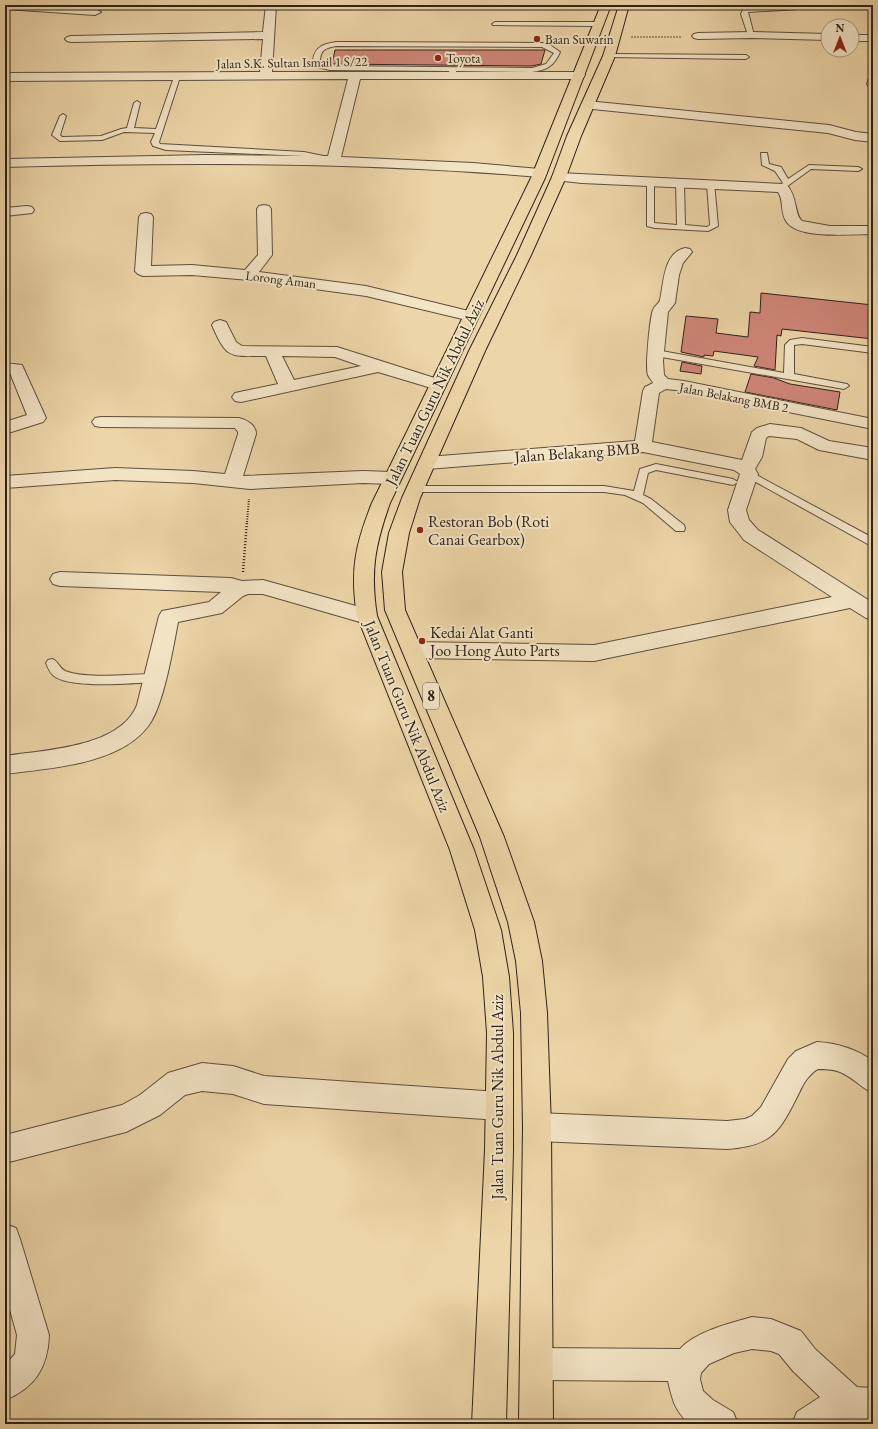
<svg xmlns="http://www.w3.org/2000/svg" width="878" height="1429" font-family="'EB Garamond',serif">
  <rect width="100%" height="100%" fill="#ecd5a8"/>
  <filter id="stains"><feTurbulence type="fractalNoise" baseFrequency=".005" numOctaves="4"/><feColorMatrix values="0 0 0 0 .2 0 0 0 0 .09 0 0 0 0 .02 0 0 0 .5 -.17"/></filter>
  <radialGradient id="worn" r=".72"><stop offset=".6" stop-color="#630" stop-opacity="0"/><stop offset="1" stop-color="#630" stop-opacity=".3"/></radialGradient>
  <path fill="#d08679" stroke="#2e221a" d="M335 50H545L541 64 532 66 332 64Z
    M761 293 873 305V339L782 329 781 336 777 335 775 370 754 366 758 357 714 351 713 356 704 355V357L681 352 686 316 718 319 716 333 748 337 750 312 760 313Z
    M682 362 702 366 701 374 680 371Z
    M751 374 774 378 790 384 840 392 837 410 745 392Z"/>
  <g fill="none" stroke-linecap="round" stroke-linejoin="round">
    <defs>
      <path id="lane" d="M797 6 800 8 799 9 748 12 754 35 751 37 748 35 741 14 743 10 752 7Z
        M495 22H598L601 24 598 26 493 25 492 24Z
        M336 42 542 43 550 45 560 52C554 66 547 70 532 72L456 71V75L453 77 450 75 449 71 330 70 317 67 313 60C315 46 324 44 336 42ZM336 46 542 47 554 53 546 64 532 68 332 66 322 64 320 60C321 49 326 48 336 46Z
        M609 54 746 55 749 57 746 59 607 57V55Z
        M177 75 180 77 159 142 160 144 304 152 333 158 334 160 330 162 304 156 166 150 153 146 151 142 155 133 124 132 102 140 60 141 52 135 60 116 63 114 66 116 60 135 62 137 101 136 121 129 127 128 134 103 137 101 140 103 134 128 156 129 174 77Z
        M761 153H767L769 164 781 167 788 179 809 165 858 167 862 169 858 171 811 169 782 190 778 188 783 183 775 171 762 165Z
        M647 180H650L654 182V223L677 225 676 183 680 181 684 183 685 225 707 227 710 225 707 184 708 182H714L718 226 708 231 655 228 647 226Z
        M802 338 873 347V353L802 344 794 345V374L847 384 849 386 844 389 656 356 652 353 656 350 784 373 785 345 790 340Z
        M656 464 733 479 738 482 733 485 656 470 648 473 643 495 651 499 684 525 685 528 684 531H676L643 503 625 495 604 492H415L410 489 415 486H604L634 491 640 469Z
        M749 471 873 538V547L745 476 744 474Z
        M52 659C59 661 59 670 68 672 89 679 131 674 155 674L159 675 161 678 159 681 155 682C132 683 71 689 54 676 50 673 48 668 46 663L48 660Z"/>
      <path id="street" d="M5 5H40L95 9 101 12 95 15 5 9Z
        M266 5H276L272 72H583L585 75 583 78 579 79H360L341 157 473 163 540 169 545 170 547 173 545 176 540 177C362 162 184 162 5 167V159L206 155 328 156 348 79 5 81V73L260 72 263 39 71 42 67 41 65 39 67 37 71 36 263 32Z
        M751 32 828 34V40L751 38 698 39 694 38 692 36 694 34 698 33Z
        M852 35H873V41H852Z
        M873 77V88L869 87 867 84 869 78Z
        M587 101 829 125 856 132 873 134V142L855 140 828 133 583 108 581 105 583 102Z
        M559 173 782 184 787 185C798 198 794 214 802 221L830 226H873V234C853 234 797 240 786 221 780 212 784 200 778 192L582 183 554 180 552 177 554 174Z
        M264 205 269 206 271 209 272 255 259 272 366 286 477 313 479 316 477 319 471 321 366 296 249 280 192 275 143 276 138 274 135 271 139 217 141 214 146 213 151 214 153 217 151 266 192 265 245 270 258 255 257 209 259 206Z
        M27 206 32 207 34 210 32 213 5 216V208Z
        M685 248 690 249 692 252 683 263 679 275 675 303 668 312 663 361 664 375 668 379 684 381 873 419V429L684 391 666 389 659 393 652 442 742 460 752 432 757 428 770 424 801 428 829 441 873 448V460L819 450 797 439 769 436 766 438 762 457 755 469 758 474 746 510 749 520 758 530 873 603V620L866 618 850 608 594 661 412 658 405 656 402 650 405 644 412 642 594 645 832 597 744 540 730 522 728 510 740 474 734 470 643 452 427 469 421 467 418 463 421 459 427 457 635 441 643 391 645 387 653 383C652 380 649 378 648 375 645 368 650 317 653 310 654 306 659 304 660 300 664 283 663 253 685 248Z
        M220 320 226 322 236 342 242 346 337 347 444 381 446 385 444 389 438 390 378 372 241 402 235 401 232 397 235 393 278 384 266 356C230 356 227 360 212 325L214 322ZM282 356 335 357 361 366 294 380Z
        M5 363 22 365 46 418 43 422 5 434V422L27 415 10 373H5Z
        M101 417 239 418C247 420 256 425 256 434L243 476 363 471 392 472 398 474 401 478 398 482 392 484 363 483 250 489 193 483 115 480 5 488V476L115 468 193 471 225 474 238 434V432L235 428 101 427 95 426 92 422 95 418Z
        M60 572 231 578 242 581 263 580 374 611 377 616 374 621 367 624 263 594H248L243 596 222 613 178 622C173 648 164 704 149 725 120 765 50 768 5 774V756C43 750 120 748 137 705L159 616 162 611 209 602 221 592 60 586 53 584 50 579 53 574Z
        M817 1042C837 1043 856 1049 873 1061V1093C861 1088 853 1077 840 1072 833 1069 825 1069 818 1069 809 1074 803 1084 799 1093 780 1131 773 1146 727 1149L537 1141 527 1137 523 1127 527 1117 537 1113 727 1121 745 1119 752 1116 761 1107 788 1059 796 1051Z
        M202 1063 233 1066 264 1076 499 1092 509 1096 513 1106 509 1116 499 1120 264 1104 233 1094 202 1091 185 1095 160 1115 126 1132 5 1163V1135L122 1105 140 1095 168 1073Z
        M5 1224 16 1228 20 1239 49 1335C48 1367 35 1388 5 1400V1365L15 1354 17 1335 5 1292Z
        M752 1317 771 1319 801 1331 815 1349 857 1387 873 1388V1420L850 1419 836 1424H792L797 1412 820 1397 793 1371 779 1354 771 1351 752 1349 734 1353 709 1364 701 1373 700 1379 703 1391 713 1400 733 1412 738 1424H689C674 1408 673 1402 668 1381L536 1380 525 1375 520 1364 525 1353 536 1348 680 1349C695 1332 730 1323 752 1317Z"/>
      <path id="primary" d="M601 5H611L545 178 390 503C375 545 370 571 377 616L474 850 501 930 509 977 513 1033V1150L506 1424H472L485 1150 487 1033 483 977 475 930 450 850 357 616C350 571 355 545 372 503L531 178Z
        M619 5H629L615 56 581 136 566 177 531 255 485 351 420 498 409 533 402 572 405 610 504 837 534 922 542 961 547 1013 551 1127 553 1424H519L523 1127 521 1013 516 961 508 922 480 837 385 610 382 572 389 533 402 498 469 351 517 255 552 177 567 136 603 56Z"/>
    </defs>
    <use href="#lane" stroke="#5e4f3e" stroke-width="2"/>
    <use href="#street" stroke="#5e4f3e" stroke-width="2"/>
    <use href="#primary" stroke="#2e221a" stroke-width="2"/>
    <path stroke="#2e221a" stroke-width="1.5" stroke-dasharray="0.5 1" stroke-linecap="butt" d="M631 37H682"/>
    <path stroke="#2e221a" stroke-width="2" stroke-dasharray="1 1.5" stroke-linecap="butt" d="M247 522 249 499"/>
    <path stroke="#2e221a" stroke-width="2.5" stroke-dasharray="1 2" stroke-linecap="butt" d="M243 572 247 521"/>
    <use href="#lane" fill="#f3e4c6" fill-rule="evenodd"/>
    <use href="#street" fill="#f3e4c6" fill-rule="evenodd"/>
    <use href="#primary" fill="#ecd5a8" fill-rule="evenodd"/>
  </g>
  <g fill="#8f2418" stroke="#f3e4c6" stroke-width="1.5">
    <circle cx="537" cy="39" r="4"/>
    <circle cx="438" cy="58" r="4"/>
    <circle cx="420" cy="530" r="4"/>
    <circle cx="422" cy="641" r="4"/>
  </g>
  <g text-anchor="middle" stroke-width="4" stroke-linejoin="round" paint-order="stroke">
    <g font-size="13" fill="#2e221a" stroke="#f3e4c6" text-anchor="start">
      <text x="545" y="44">Baan Suwarin</text>
      <text x="446" y="63">Toyota</text>
    </g>
    <g font-size="13" fill="#2e221a" stroke="#f3e4c6">
      <text transform="translate(292 62) rotate(-1)" y="5">Jalan S.K. Sultan Ismail 1 S/22</text>
      <text transform="translate(281 279) rotate(7)" y="5">Lorong Aman</text>
      <text transform="translate(734 397) rotate(11)" y="5">Jalan Belakang BMB 2</text>
    </g>
    <rect fill="#f3e4c6" stroke="#695c4e" stroke-width="1" x="423" y="683" width="16" height="26" rx="3"/>
    <g font-size="15" font-weight="bold" fill="#2e221a">
      <text x="431" y="701">8</text>
    </g>
    <g font-size="16" fill="#2e221a" stroke="#f3e4c6">
      <text transform="translate(434 392) rotate(-64)" y="6">Jalan Tuan Guru Nik Abdul Aziz</text>
      <text transform="translate(577 452) rotate(-4)" y="6">Jalan Belakang BMB</text>
      <text transform="translate(408 716) rotate(68)" y="6">Jalan Tuan Guru Nik Abdul Aziz</text>
      <text transform="translate(497 1097) rotate(-90)" y="6">Jalan Tuan Guru Nik Abdul Aziz</text>
    </g>
    <g font-size="16" fill="#2e221a" stroke="#f3e4c6" text-anchor="start">
      <text x="428" y="527">Restoran Bob (Roti<tspan x="428" dy="18">Canai Gearbox)</tspan></text>
      <text x="430" y="638">Kedai Alat Ganti<tspan x="430" dy="18">Joo Hong Auto Parts</tspan></text>
    </g>
  </g>
  <rect width="878" height="1429" fill="none" stroke="#ecd5a8" stroke-width="20"/>
  <rect x="6" y="6" width="866" height="1417" fill="none" stroke="#2e221a" stroke-width="2"/>
  <rect x="10" y="10" width="858" height="1409" fill="none" stroke="#2e221a"/>
  <g transform="translate(840 38)"><circle r="19" fill="#f3e4c6" stroke="#a49681"/>
  <path d="M0-3L7 15L0 10L-7 15Z" fill="#8f2418"/>
  <text y="-6" font-size="11" font-weight="bold" text-anchor="middle" fill="#2e221a">N</text>
  </g>
  <rect width="100%" height="100%" filter="url(#stains)"/>
  <rect width="100%" height="100%" fill="url(#worn)"/>
</svg>
